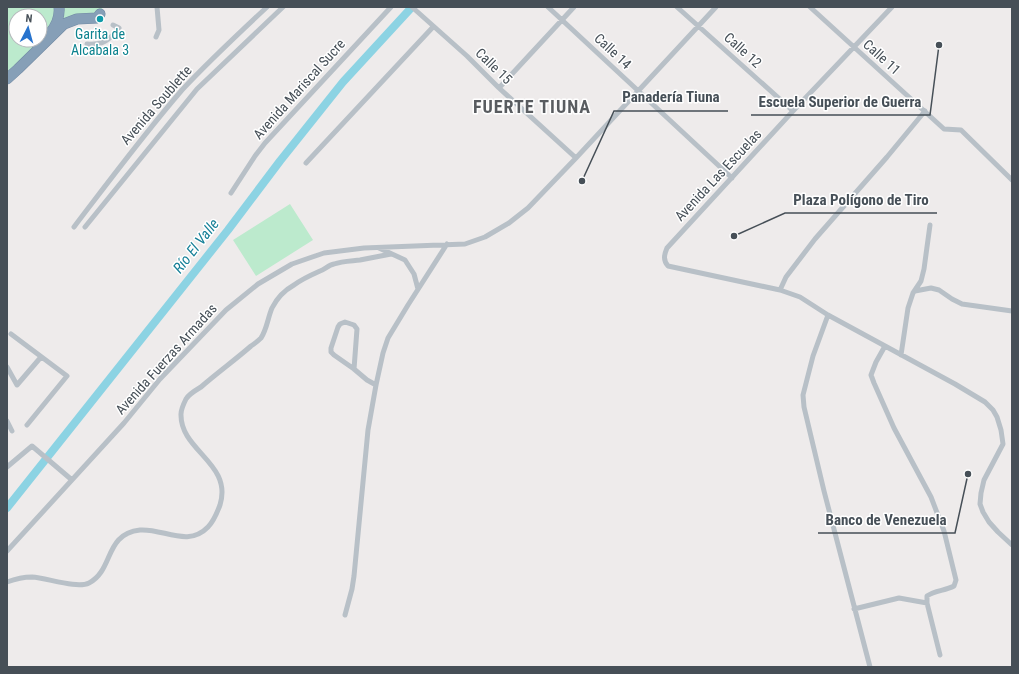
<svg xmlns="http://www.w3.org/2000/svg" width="1019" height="674" font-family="'Roboto Condensed',sans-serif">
  <rect width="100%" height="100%" fill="#eeebeb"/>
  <path fill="#bceacd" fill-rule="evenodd" d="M7 7H103L100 14 77 19 7 79ZM16 16H40V40H16Z
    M290 204 313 240 256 276 233 240Z"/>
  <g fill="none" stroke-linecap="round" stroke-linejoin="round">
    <path stroke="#8cd3e3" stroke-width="8" d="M7 508 228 230 280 161 343 82 412 7"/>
    <defs>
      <path id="highway" d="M50 33C56 26 60 16 59 7
        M7 79 18 69 64 24 77 19 97 18 100 14"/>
    </defs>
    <use href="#highway" stroke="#728aa3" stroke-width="11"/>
    <path stroke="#b8c0c7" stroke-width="5" d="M412 7 467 56 499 88 576 158
      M548 7 732 178
      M677 7 793 111
      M810 7 944 129 961 130 1012 180
      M892 7 793 111 667 248C664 255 663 260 668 266L780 290 800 297 828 315 955 384 985 402 993 410 997 417 1001 430 1003 444 984 480 981 493 980 504 983 512 989 522 998 532 1012 545
      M156 37 159 30 157 7
      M87 44C101 46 110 40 119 28L113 25
      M499 88 574 7
      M306 163 433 27
      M231 193 255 156 265 143 391 7
      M74 227C109 181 144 134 182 90 209 61 238 34 267 7
      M85 227 197 89 283 7
      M379 248 405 260 414 274 418 289
      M780 290 786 277 815 239 887 157 925 111
      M915 291 931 288 939 290 952 299 962 304 1012 311
      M828 315 813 356 803 395 804 407 824 491 870 667
      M11 334 67 376 27 425
      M885 346 876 362 871 375 874 383 894 428 931 497 944 531 956 580 954 586C945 591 935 590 927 596V603L940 655
      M901 355 908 308 913 293 921 281 924 269 930 225
      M7 367 17 385 41 357
      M354 369 357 329 354 325 345 322 340 324 338 327 331 348V352L334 355 354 369 367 380 376 385
      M7 421 12 431
      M7 467 32 446 72 480
      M7 551 124 423 160 379 226 310 258 284 292 264 324 253 364 248 465 244 485 237 509 223 528 208 576 158 716 7
      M7 582C15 579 23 577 32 577 47 578 77 589 89 583 114 570 104 534 140 530 163 528 188 548 208 527 214 521 217 513 220 505 233 463 180 451 181 414 181 410 184 403 186 399 189 394 196 390 201 387 217 373 235 360 251 346 254 344 258 341 261 338 267 329 268 317 272 308 277 298 285 290 294 285 302 279 311 275 320 271 325 269 329 265 334 264 342 261 352 261 360 260 370 258 381 256 391 254
      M854 609 899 598 927 603
      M345 615 352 589 354 576 368 430 376 385 383 353 388 338 408 305 447 244"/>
    <use href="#highway" stroke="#869fb7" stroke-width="10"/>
  </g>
  <circle fill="#0f9aa8" stroke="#fff" stroke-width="1.5" cx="100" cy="19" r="4"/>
  <g text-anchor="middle" stroke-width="3" stroke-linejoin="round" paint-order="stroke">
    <g font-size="14" fill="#0d838f" stroke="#fff">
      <text x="100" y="39">Garita de<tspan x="100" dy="16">Alcabala 3</tspan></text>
    </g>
    <g font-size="14" fill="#464f57" stroke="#fff">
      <text transform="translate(743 50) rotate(42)" y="5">Calle 12</text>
      <text transform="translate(613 51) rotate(43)" y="5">Calle 14</text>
      <text transform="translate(882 57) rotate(42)" y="5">Calle 11</text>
      <text transform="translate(494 66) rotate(44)" y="5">Calle 15</text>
      <text transform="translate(299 89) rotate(-48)" y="5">Avenida Mariscal Sucre</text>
      <text transform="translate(156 105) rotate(-49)" y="5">Avenida Soublette</text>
      <text transform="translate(718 175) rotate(-47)" y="5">Avenida Las Escuelas</text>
      <text transform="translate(166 359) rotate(-48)" y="5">Avenida Fuerzas Armadas</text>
    </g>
    <g font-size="15" font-style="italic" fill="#178098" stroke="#fff">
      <text transform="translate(196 246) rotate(-52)" y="5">Río El Valle</text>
    </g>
    <g font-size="18" font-weight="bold" letter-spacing="1" fill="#595c60" stroke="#fff">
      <text x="532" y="113">FUERTE TIUNA</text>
    </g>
  </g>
  <path fill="none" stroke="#464f57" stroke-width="1.5" d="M582 181L614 111H728M939 45L930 115H751M734 236L785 213H937M968 474L955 533H818"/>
  <g fill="#464f57" stroke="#fff" stroke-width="1.5">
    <circle cx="582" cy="181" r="4"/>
    <circle cx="939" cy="45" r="4"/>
    <circle cx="734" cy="236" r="4"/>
    <circle cx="968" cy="474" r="4"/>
  </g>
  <g font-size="15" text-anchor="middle" font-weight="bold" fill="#464f57" stroke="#fff" stroke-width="3" stroke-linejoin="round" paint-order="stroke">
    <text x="671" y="102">Panadería Tiuna</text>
    <text x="840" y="107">Escuela Superior de Guerra</text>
    <text x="861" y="205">Plaza Polígono de Tiro</text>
    <text x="886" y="525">Banco de Venezuela</text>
  </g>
  <rect width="1019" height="674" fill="none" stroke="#464f57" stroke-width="16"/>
  <g transform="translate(28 28) rotate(6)"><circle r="19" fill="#ffffff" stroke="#b5b9bc"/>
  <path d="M0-3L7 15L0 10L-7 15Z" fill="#2773cd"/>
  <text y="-6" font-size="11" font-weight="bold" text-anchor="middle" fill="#464f57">N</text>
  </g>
</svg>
